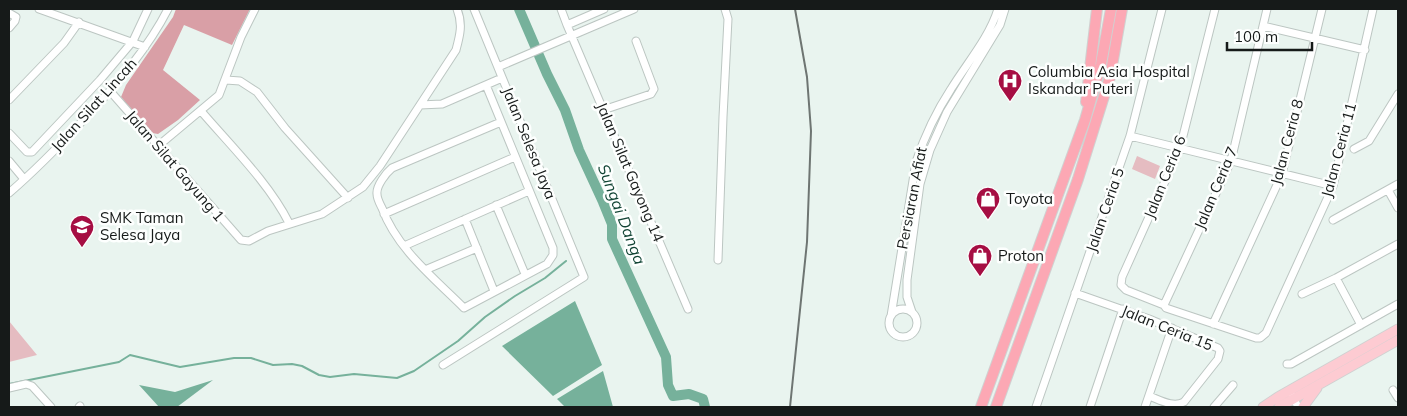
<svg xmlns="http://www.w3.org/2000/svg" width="1407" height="416" font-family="Mulish,sans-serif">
  <rect width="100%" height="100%" fill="#e9f4ef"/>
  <path fill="#e5bcc1" d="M1137 156 1160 166 1155 179 1132 169Z
    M9 321 37 355 9 362Z"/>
  <path fill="#d99fa6" d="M176 9H250L232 45 184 25 163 70 200 100 178 120 158 134 152 133 121 97 126 85 173 17Z"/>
  <path fill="#76b19b" d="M575 301 602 365 553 396 502 346Z
    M603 371 613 407H565L557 399Z
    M213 380 177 407H159L139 385 175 392Z"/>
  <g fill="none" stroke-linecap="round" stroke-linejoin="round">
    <path stroke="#76b19b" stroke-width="2" d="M9 384 119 362 130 355 180 367 234 358H251L273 365 292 364 302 366 319 375 330 377 354 374 397 378 414 371 458 341 485 317 515 296 545 278 566 261"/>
    <path stroke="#76b19b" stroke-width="10" d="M519 9 547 74 565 110 579 150 603 202 612 224V239L666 357 668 385 673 396 689 394 703 399 705 407"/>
    <defs>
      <path id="minor" d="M39 9 145 47
        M561 9 567 25
        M604 9 567 25 688 309
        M1215 9 1180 148 1122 277 1121 285 1126 290 1164 305 1166 308 1256 338H1260L1266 333 1333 186 1373 9
        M9 13 16 17 15 21 9 28
        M1263 26 1365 50
        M498 67 634 9
        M226 80 240 81 257 92 285 128 348 198
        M486 85 553 248V255L547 264 464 308C434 278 397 249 382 208 380 204 377 199 377 194 376 186 386 173 392 168L501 122
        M110 91 241 240 249 241 268 231 322 214 363 187 380 166 456 50C460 35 463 24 457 9
        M9 100 64 43 79 22
        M420 105 442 104 502 78
        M603 110 651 94 654 89 636 41
        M201 111C231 146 269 183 289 223
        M9 133 27 152H32L100 80 133 41 148 9
        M1130 136 1333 186
        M158 146 219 95 241 37 255 9
        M1354 149 1369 141 1398 94
        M9 161 24 179
        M1388 190 1398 208
        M9 193C37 169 63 142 88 115 118 83 148 48 168 9
        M496 205 525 274
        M384 214 515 157
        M465 219 494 291
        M1333 220 1398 184
        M404 246 529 191
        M718 260 723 117 728 19 725 9
        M425 270 477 248
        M1336 278 1361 325
        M1075 293 1149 319 1218 348 1220 351 1218 359 1184 402C1173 408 1160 400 1149 396
        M1302 294 1336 278 1398 244
        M1164 305 1231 161 1267 9
        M889 323a14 14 0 1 1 28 0a14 14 0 1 1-28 0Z
        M912 312 907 297V280L920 184 930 150 947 112 1000 25 1005 9
        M891 316 916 162C925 135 936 112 951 89 967 63 989 38 998 9
        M1213 324 1282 174 1322 9
        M1287 364H1291L1398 304
        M443 365 584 277 474 9
        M9 388 26 384 32 386 51 407
        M1393 390 1398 398
        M1292 395 1298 407
        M79 407 80 406
        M1036 407 1130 136 1162 9
        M1090 407 1123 309
        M1145 407 1172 328
        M1214 407 1233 385"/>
      <path id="major" d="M1263 407 1278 397 1398 329
        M1279 407 1398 340
        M1303 407 1317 388"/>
      <path id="highway" d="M1086 102 1097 9
        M981 407 1085 120 1101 64 1111 9
        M996 407 1078 179 1110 77 1122 9"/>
    </defs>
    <use href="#minor" stroke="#bcc6c2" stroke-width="9"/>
    <use href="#major" stroke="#d0d1d1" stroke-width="11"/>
    <use href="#highway" stroke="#d0d1d1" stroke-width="12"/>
    <use href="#minor" stroke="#fff" stroke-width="7"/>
    <use href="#major" stroke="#fdcbd2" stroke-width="9"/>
    <use href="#highway" stroke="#fca8b4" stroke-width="10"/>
    <path stroke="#6e7572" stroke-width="2" d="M790 407 807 242 811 131 807 77 795 9"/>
  </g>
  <defs>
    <symbol id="hospital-pin" viewBox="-11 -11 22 30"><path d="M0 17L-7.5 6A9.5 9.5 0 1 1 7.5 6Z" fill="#a60e43" stroke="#fdfffe"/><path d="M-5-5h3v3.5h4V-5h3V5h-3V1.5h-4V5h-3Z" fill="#fff"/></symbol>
    <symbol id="shop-pin" viewBox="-11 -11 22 30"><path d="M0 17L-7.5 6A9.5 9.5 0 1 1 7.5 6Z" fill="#a60e43" stroke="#fdfffe"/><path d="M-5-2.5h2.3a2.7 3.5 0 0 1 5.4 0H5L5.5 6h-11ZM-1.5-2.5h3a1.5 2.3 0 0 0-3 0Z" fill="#fff"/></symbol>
    <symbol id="school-pin" viewBox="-11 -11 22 30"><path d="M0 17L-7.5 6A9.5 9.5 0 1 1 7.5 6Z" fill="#a60e43" stroke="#fdfffe"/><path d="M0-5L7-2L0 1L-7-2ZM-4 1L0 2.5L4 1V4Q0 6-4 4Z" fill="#fff"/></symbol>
  </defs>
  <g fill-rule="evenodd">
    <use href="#hospital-pin" x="996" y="67" width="28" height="38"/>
    <use href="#shop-pin" x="974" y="185" width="28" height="38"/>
    <use href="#school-pin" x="68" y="213" width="28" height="38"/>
    <use href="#shop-pin" x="966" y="242" width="28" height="38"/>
  </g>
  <g text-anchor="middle" stroke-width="5" stroke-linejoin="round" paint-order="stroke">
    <g font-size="15" fill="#161a19" stroke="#fdfffe" text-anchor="start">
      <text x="1028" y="77">Columbia Asia Hospital<tspan x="1028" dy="17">Iskandar Puteri</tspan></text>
      <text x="1006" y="204">Toyota</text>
      <text x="100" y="223">SMK Taman<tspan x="100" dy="17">Selesa Jaya</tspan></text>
      <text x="998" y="261">Proton</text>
    </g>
    <g font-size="15" fill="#161a19" stroke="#fdfffe">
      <text transform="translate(94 105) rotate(-48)" y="5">Jalan Silat Lincah</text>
      <text transform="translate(1287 142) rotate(-75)" y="5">Jalan Ceria 8</text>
      <text transform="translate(529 143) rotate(68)" y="5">Jalan Selesa Jaya</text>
      <text transform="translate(1339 150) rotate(-75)" y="5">Jalan Ceria 11</text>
      <text transform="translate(175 166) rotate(49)" y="5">Jalan Silat Gayung 1</text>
      <text transform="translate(630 172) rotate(67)" y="5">Jalan Silat Gayong 14</text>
      <text transform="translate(1165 177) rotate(-68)" y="5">Jalan Ceria 6</text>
      <text transform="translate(1216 188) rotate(-67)" y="5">Jalan Ceria 7</text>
      <text transform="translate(912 198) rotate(-79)" y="5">Persiaran Afiat</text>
      <text transform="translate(1105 210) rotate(-71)" y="5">Jalan Ceria 5</text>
      <text transform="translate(1167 328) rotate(22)" y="5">Jalan Ceria 15</text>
    </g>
    <g font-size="16" font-style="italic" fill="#124535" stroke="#fdfffe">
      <text transform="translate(622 214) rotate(69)" y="6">Sungai Danga</text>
    </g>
  </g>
  <rect width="1407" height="416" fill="none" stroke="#161a19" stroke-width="20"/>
  <path d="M1227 42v8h85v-8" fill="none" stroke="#161a19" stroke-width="2.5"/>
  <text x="1234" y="42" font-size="15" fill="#161a19" stroke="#fdfffe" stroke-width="4" paint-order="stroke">100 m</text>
</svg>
